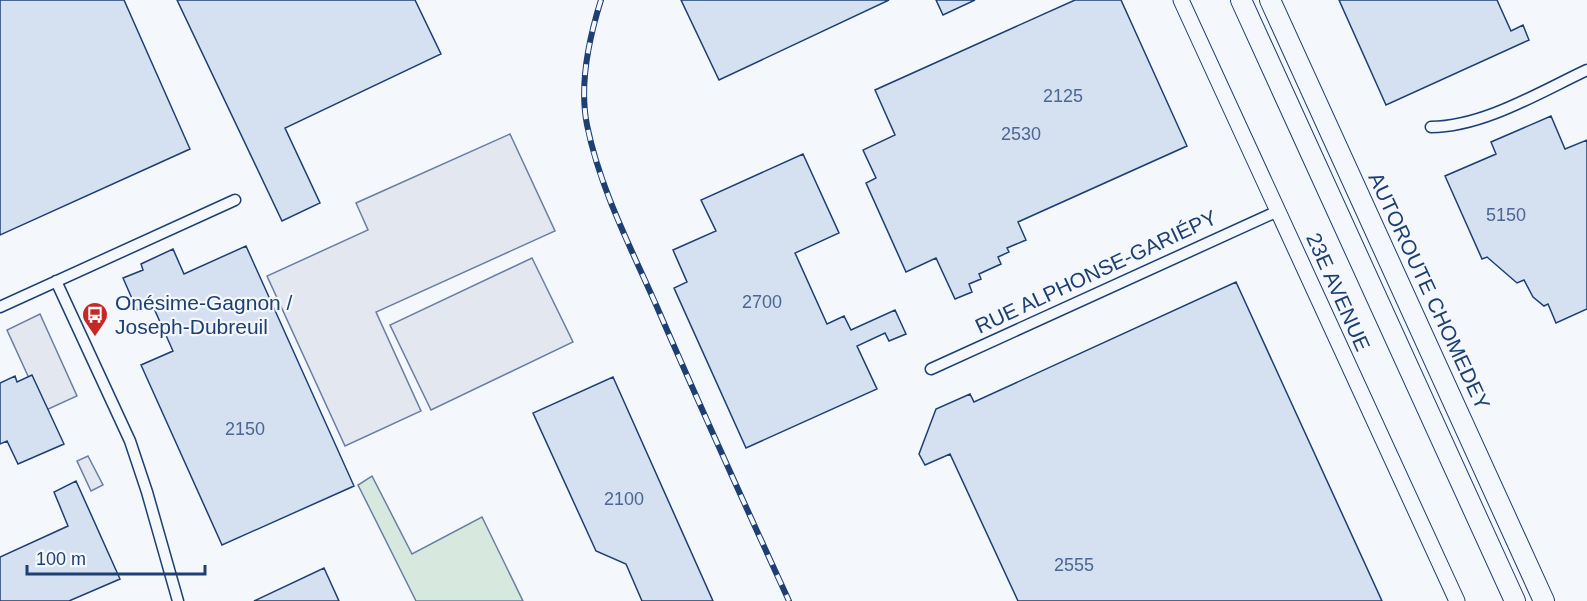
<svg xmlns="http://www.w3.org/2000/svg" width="1587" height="601" font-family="Helvetica,sans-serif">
  <rect width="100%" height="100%" fill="#f4f7fb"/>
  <path fill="#d7e8df" stroke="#687fa3" stroke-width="1.5" d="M372 476 412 554 482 517 523 601H416L358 485Z"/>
  <path fill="#e3e8f0" stroke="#687fa3" stroke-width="1.5" d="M510 134 555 231 376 312 421 411 345 446 267 276 368 230 356 203Z
    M532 258 573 342 431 410 390 325Z
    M40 314 77 396 44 411 7 330Z
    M88 456 103 485 91 491 77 461Z"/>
  <path fill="#d5e0f0" stroke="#1d3f73" stroke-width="1.5" d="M0 0H124L190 149 0 235Z
    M177 0H415L441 54 285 128 320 203 282 221Z
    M681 0H889L719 80Z
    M936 0H975L943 15Z
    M1075 0H1121L1187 146 1018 222 1026 240 1007 248 1009 252 998 257 1001 264 979 274 981 279 969 284 972 292 955 299 936 258 906 272 866 183 876 178 863 150 895 135 875 90Z
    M1339 0H1497L1511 31 1523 25 1529 40 1386 105Z
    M1551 116 1565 149 1587 140V309L1556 323 1548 304 1544 306 1533 297 1524 280 1517 283 1487 257 1482 259 1445 176 1496 154 1491 142Z
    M803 154 839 233 795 253 827 324 844 316 851 330 895 310 906 334 889 341 885 333 857 346 877 389 746 448 674 288 687 282 673 250 716 231 701 200Z
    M246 246 354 486 222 545 141 365 173 351 152 304 137 310 123 278 143 270 141 264 173 249 184 274Z
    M1236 282 1382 601H1018L950 454 925 465 919 454 936 409 970 394 974 402Z
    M32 375 64 444 18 464 7 441 0 444V383L15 376 17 382Z
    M613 377 713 601H642L626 564 596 551 533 413Z
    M76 481 120 579 69 601H0V557L68 526 54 492Z
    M324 568 339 601H254Z"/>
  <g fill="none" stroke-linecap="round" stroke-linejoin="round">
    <defs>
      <path id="street" d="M1431 127C1483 127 1540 92 1587 70
        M56 281 130 441 147 492 178 601
        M0 307 235 200
        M931 369 1278 211"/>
      <path id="secondary" d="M1181 0 1457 601"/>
      <path id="highway" d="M1241 0 1515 601
        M1270 0 1544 601"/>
    </defs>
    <use href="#street" stroke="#1d3f73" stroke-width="13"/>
    <use href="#secondary" stroke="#1d3f73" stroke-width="17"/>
    <use href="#highway" stroke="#1d3f73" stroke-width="22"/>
    <use href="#street" stroke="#f4f7fb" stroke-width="10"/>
    <use href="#secondary" stroke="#f4f7fb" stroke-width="15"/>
    <use href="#highway" stroke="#f4f7fb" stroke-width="20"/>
    <defs>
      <path id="rail" d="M601 0C589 38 579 85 587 125 600 189 631 248 657 307 700 406 744 503 789 601"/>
    </defs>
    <use href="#rail" stroke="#1d3f73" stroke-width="6"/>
    <use href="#rail" stroke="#f4f7fb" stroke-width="4" stroke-dasharray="11" stroke-linecap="butt"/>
  </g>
  <defs>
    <symbol id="bus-pin" viewBox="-11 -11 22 30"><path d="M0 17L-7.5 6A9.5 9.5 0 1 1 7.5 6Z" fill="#c62828" stroke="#f4f7fb"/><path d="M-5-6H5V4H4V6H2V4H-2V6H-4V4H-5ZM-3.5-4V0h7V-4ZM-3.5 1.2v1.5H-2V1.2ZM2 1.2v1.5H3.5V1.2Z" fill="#fff"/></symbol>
  </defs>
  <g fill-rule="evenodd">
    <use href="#bus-pin" x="80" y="300" width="30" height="40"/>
  </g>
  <g text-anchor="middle" stroke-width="4.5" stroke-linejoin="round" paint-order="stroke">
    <g font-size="18" fill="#4b6792">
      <text x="1063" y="102">2125</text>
      <text x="1021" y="140">2530</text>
      <text x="1506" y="221">5150</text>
      <text x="762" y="308">2700</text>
      <text x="245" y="435">2150</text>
      <text x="624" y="505">2100</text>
      <text x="1074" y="571">2555</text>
    </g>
    <g font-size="21" fill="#1d3f73" stroke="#f4f7fb">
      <text transform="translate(1096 272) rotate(-25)" y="7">RUE ALPHONSE-GARIÉPY</text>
      <text transform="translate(1429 291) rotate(65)" y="7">AUTOROUTE CHOMEDEY</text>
      <text transform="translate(1338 292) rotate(66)" y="7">23E AVENUE</text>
    </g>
    <g font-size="21" fill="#1d3f73" stroke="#f4f7fb" text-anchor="start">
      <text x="115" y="310">Onésime-Gagnon /<tspan x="115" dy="24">Joseph-Dubreuil</tspan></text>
    </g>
  </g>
  <path d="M27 565v9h178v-9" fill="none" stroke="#1d3f73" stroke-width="3"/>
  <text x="36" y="565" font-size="18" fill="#1d3f73" stroke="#f4f7fb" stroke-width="4.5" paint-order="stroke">100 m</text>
</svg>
